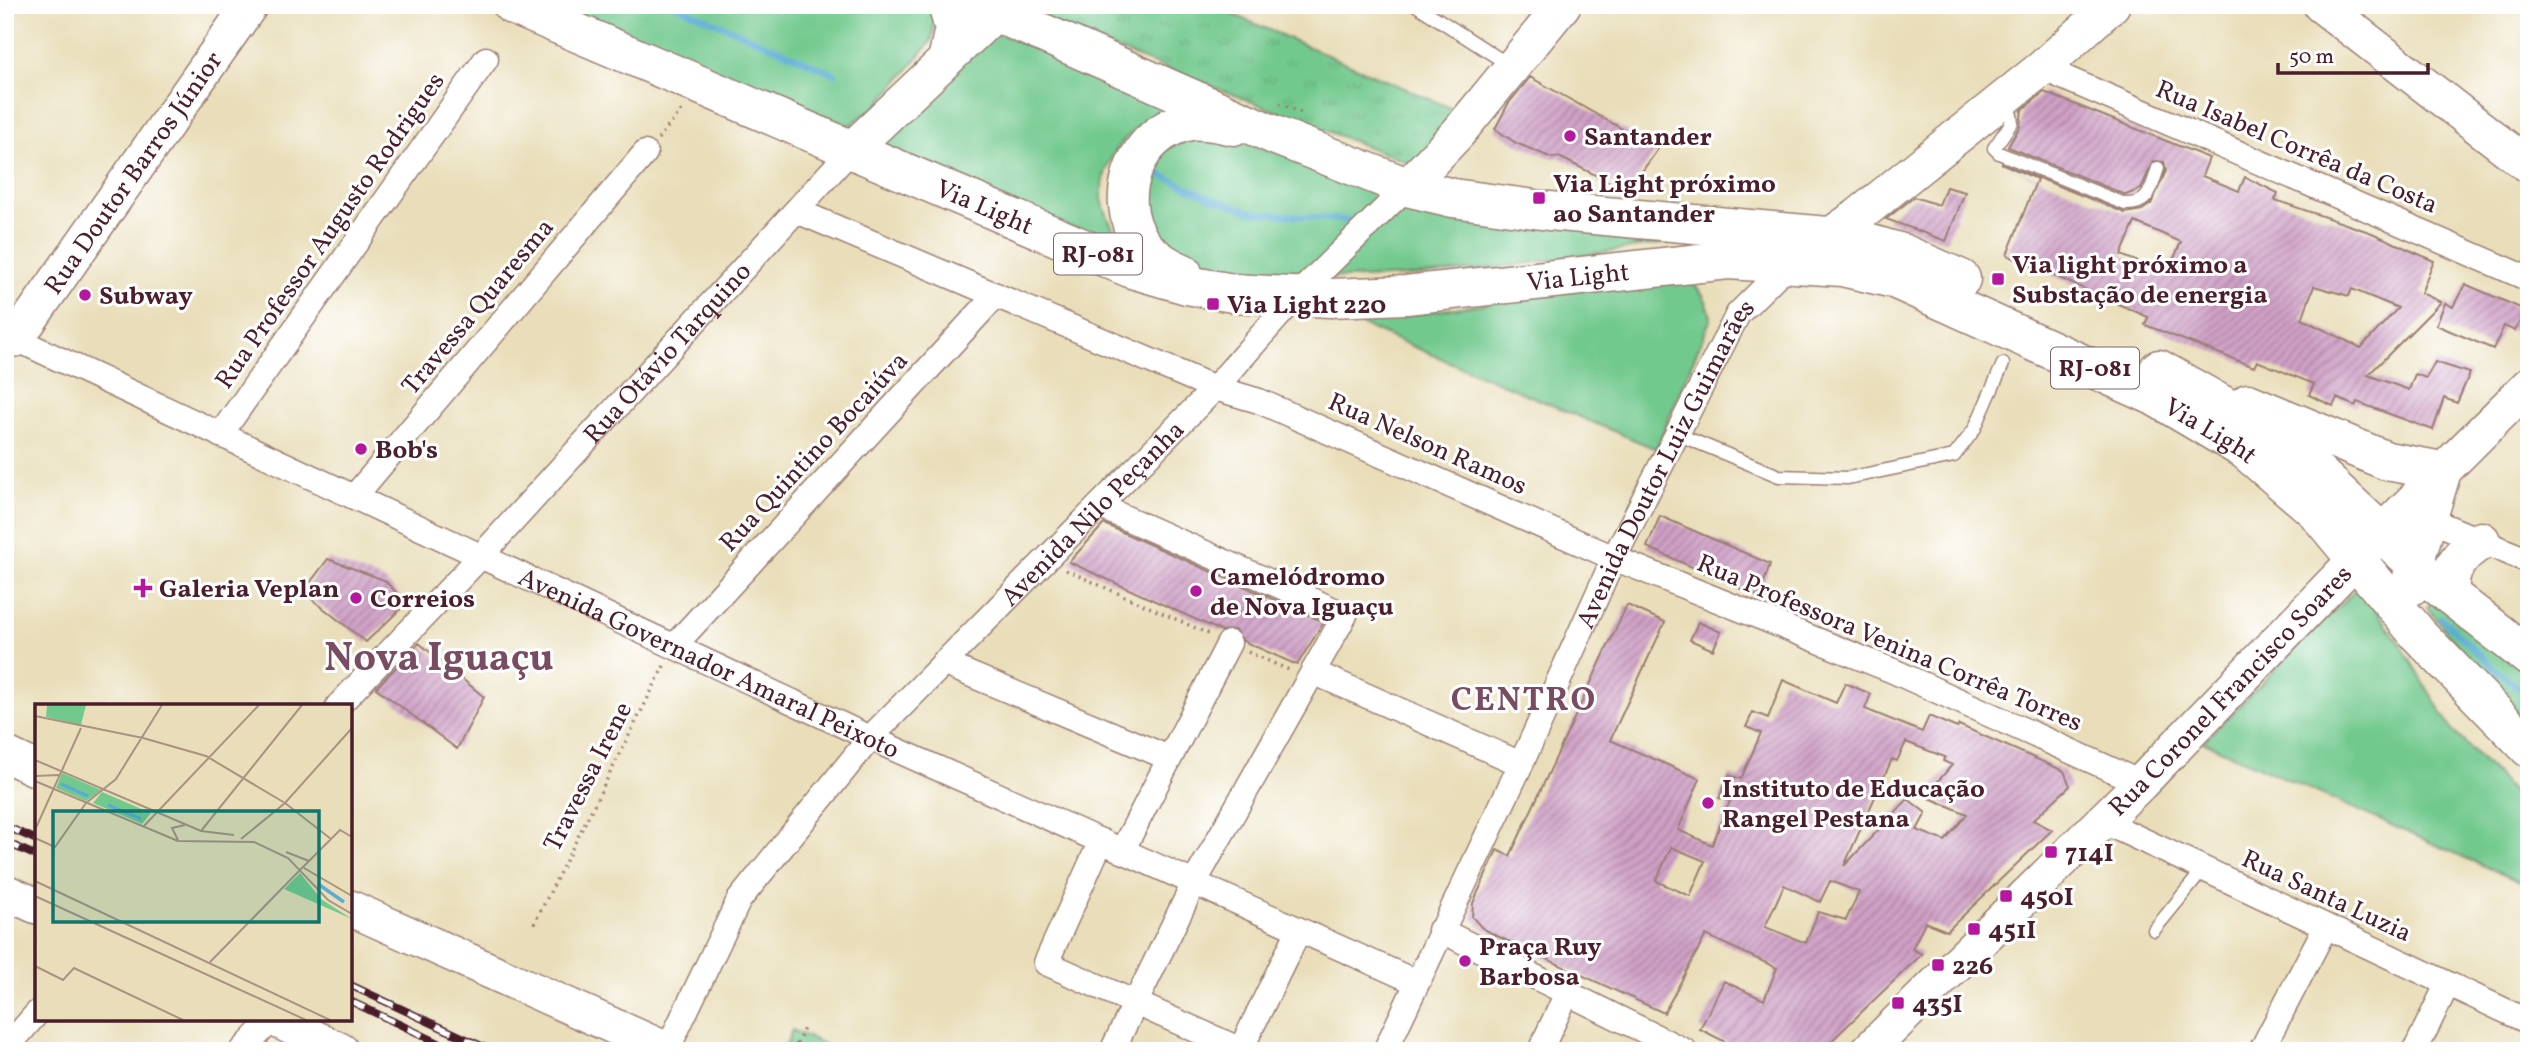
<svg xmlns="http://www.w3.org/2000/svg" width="2534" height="1056" font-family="Vollkorn,serif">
  <defs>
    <pattern id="park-tufts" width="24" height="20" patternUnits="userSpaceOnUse" patternTransform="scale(1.75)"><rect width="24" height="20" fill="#72c98e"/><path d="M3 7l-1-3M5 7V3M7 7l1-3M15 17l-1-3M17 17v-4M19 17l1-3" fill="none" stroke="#64ac7b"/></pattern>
    <pattern id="building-hatch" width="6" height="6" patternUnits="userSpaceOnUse" patternTransform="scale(1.75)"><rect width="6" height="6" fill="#cfa0c6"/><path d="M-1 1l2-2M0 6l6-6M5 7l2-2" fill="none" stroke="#aa82a1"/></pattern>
  </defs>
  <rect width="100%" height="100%" fill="#fff"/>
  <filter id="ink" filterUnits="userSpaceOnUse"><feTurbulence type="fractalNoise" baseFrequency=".0143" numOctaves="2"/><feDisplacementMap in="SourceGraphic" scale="14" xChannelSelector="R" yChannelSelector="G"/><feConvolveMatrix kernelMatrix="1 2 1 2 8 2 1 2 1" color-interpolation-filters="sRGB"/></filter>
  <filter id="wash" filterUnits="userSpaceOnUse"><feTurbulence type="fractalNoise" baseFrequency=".00686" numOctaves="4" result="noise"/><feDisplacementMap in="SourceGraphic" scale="28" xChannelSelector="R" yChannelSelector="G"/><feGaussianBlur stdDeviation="1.57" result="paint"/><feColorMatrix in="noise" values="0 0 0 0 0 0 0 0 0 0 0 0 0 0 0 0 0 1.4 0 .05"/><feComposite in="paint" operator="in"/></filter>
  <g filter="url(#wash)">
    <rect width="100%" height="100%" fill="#e9deb9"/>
    <path fill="#72c98e" stroke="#5e745c" stroke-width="2" d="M548 5H932L936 12 932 40 906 72 875 108 850 125 833 126Z
      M992 31 1175 106C1137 119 1100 155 1102 198 1104 214 1117 234 1123 249L870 144Z
      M1205 131 1268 150 1653 233 1672 242C1525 263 1373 294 1226 268 1207 264 1181 261 1165 249 1156 243 1149 228 1142 219L1147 159Z
      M1659 277C1692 279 1704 285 1711 318L1656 449 1357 323Z
      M2359 586 2401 645 2452 730 2529 808V886L2203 742Z"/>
    <path fill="url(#park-tufts)" stroke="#5e745c" stroke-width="2" d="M1017 5H1211L1467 115 1417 166 1013 9Z
      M2435 600 2529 670V727L2480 675 2427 607Z
      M792 1030 839 1051H783Z"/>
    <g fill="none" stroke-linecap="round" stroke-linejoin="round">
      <path stroke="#5babd6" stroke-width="6" d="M675 5 835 74
        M1159 174 1214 199 1252 212 1353 221
        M2441 618 2498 672 2529 695"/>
    </g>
    <g id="blocks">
      <path fill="url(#building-hatch)" fill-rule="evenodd" d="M1530 77 1658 149 1628 191 1559 157 1552 158 1516 143 1495 129 1508 104Z
        M2044 92 2209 158 2202 176 2239 191 2245 177 2278 193 2275 200 2372 233 2434 261 2421 293 2441 302 2368 375 2409 390 2415 374 2426 378 2435 362 2470 373 2457 403 2444 398 2433 430 2357 402 2355 406 2337 398 2333 406 2309 395 2314 384 2257 361 2254 367 2145 325 2148 317 2007 255 2037 179 2001 163 2125 213 2142 210 2151 204 2166 171 2164 162 2153 161 2141 189 2126 195 2008 147 2020 126 2022 110ZM2135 222 2181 242 2167 274 2121 255ZM2314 286 2349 296 2352 289 2398 308 2361 348 2302 319Z
        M1946 187 1965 192 1946 241 1886 219 1914 197 1939 205Z
        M2465 284 2525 310 2515 331 2504 326 2493 349 2436 325 2445 303 2453 307Z
        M1660 516 1770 564 1759 597 1647 547Z
        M1104 524 1324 622 1297 665 1243 641 1235 630 1221 631 1069 562Z
        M328 559 384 580 407 603 366 642 303 592Z
        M1627 605 1665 622 1610 740 1700 779 1678 830 1712 845 1730 801 1719 798 1729 775 1741 779 1761 733 1746 727 1753 712 1768 718 1783 680 1836 703 1845 683 1871 694 1865 709 1922 732 1929 716 1957 728 1959 725 2064 771 2070 786 2033 820 2052 830 1947 931 1925 922 1912 949 1922 954 1821 1051H1743L1700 1029 1724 981 1764 1000 1777 968 1706 935 1664 1013 1497 936 1482 928 1472 917 1473 903 1497 850 1510 856ZM1906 742 1945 757 1943 761 1952 765 1925 796 1967 814 1945 841 1917 830 1926 813 1908 799 1844 866 1892 759 1897 761ZM1671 847 1705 861 1690 896 1656 881ZM1830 881 1859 892 1846 920 1818 912 1806 943 1765 927 1784 885 1820 902Z
        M1698 622 1721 632 1713 650 1690 640Z
        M419 643 484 697 457 749 376 688Z"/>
    </g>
  </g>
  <g filter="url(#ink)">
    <use href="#blocks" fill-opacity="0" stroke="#9a7e72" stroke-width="2"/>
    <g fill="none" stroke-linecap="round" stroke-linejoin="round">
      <defs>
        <path id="lane" d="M1416 5 1509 65
          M2001 105 2011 115 2012 122 1994 148 1999 153 2125 204C2150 205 2151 188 2158 168
          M1677 434 1779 476 1848 478 1954 456 1974 430 2003 364
          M2154 930 2203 870"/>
        <g id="street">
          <path d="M2042 68 2529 279"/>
          <path d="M797 211 1215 388 1259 401 1614 558 1891 670 2141 783"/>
          <path id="s1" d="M16 339 870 738 1416 982"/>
          <path d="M220 435 486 59"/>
          <path d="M354 497 645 153"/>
          <path d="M1099 506 1345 615 1194 883 1112 1051"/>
          <path d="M2428 519 2529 561"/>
          <path d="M674 646 996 295"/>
          <path d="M943 663 1169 758"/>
          <path d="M1313 672 1521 764"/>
          <path id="s2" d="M338 706 481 556 853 148"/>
          <path d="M2102 821 2529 1022"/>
          <path d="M1101 841 1046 963 1241 1050"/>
          <path d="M1122 851 1229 643"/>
          <path d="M1440 930 1685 1051"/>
          <path d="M5 1050 37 1013"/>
          <path id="s3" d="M667 1050 739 900 870 738 1215 388 1296 296 1407 187"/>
          <path d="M242 1051 272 1019"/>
          <path d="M1240 1051 1299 930"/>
          <path id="s4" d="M1385 1051 1521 764 1614 558 1738 314 1789 263"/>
          <path d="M1540 1051 1567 993"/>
          <path d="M2261 1051 2325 928"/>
          <path d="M2415 1051 2447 985"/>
        </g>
        <g id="secondary">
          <path d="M2321 5 2529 166"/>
          <path d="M853 148 1004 5"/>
          <path d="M1407 187 1458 133 1563 5"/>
          <path d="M1815 246 1858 216 2042 68 2112 5"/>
          <path id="s5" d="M5 335 16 339 250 5"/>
          <path d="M5 754 37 769"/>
          <path d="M5 892 37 906"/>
          <path d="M350 908 669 1051"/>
          <path d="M275 1019 341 1051"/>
          <path id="s6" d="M1868 1051 2141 783 2382 532 2529 385"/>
        </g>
        <g id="primary">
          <path id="s7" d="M512 5 1132 269 1187 285 1233 293 1330 298 1406 295 1728 260 1842 267 1894 279 2154 396 2245 450 2315 510 2418 634 2529 748"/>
          <path d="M947 5 954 28 948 56"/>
          <path d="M979 5 1279 137 1407 187 1453 198 1549 211 1850 238 1902 253 1961 279"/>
          <path d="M1183 273C1167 266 1150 256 1140 241 1111 196 1136 131 1190 121 1205 119 1219 123 1233 126"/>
          <path d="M2159 369 2253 422 2304 460 2437 585 2529 657"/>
          <path d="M2248 403 2387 461 2442 471 2414 564 2411 586"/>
          <path d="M2451 596C2445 571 2460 553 2481 541"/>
        </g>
      </defs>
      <use href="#lane" stroke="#9a7e72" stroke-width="15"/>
      <use href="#street" stroke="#9a7e72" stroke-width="27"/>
      <use href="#secondary" stroke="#9a7e72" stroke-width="38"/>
      <use href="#primary" stroke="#9a7e72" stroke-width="41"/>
      <path stroke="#9a7e72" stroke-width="3.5" stroke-dasharray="2 5" stroke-linecap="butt" d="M1280 103 1301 113
        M658 139 682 110
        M1066 570 1209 634
        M1248 652 1289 670
        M534 924 665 664
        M797 1044 804 1028
        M794 1051 797 1044 812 1051"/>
      <use href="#lane" stroke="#fff" stroke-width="12"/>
      <use href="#street" stroke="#fff" stroke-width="24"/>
      <use href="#secondary" stroke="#fff" stroke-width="35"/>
      <use href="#primary" stroke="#fff" stroke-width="38"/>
      <defs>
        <path id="rail" d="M5 826 37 840
          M5 842 37 856
          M350 985 492 1051
          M350 1001 456 1051"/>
      </defs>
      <use href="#rail" stroke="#4a1f2b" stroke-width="8"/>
      <use href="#rail" stroke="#fff" stroke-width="5" stroke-dasharray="16" stroke-linecap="butt"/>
    </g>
  </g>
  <g fill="#b5179e" stroke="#fff" stroke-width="2.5">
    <circle cx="1570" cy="136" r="7"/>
    <rect x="1532" y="191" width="14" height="14" rx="3.5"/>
    <rect x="1991" y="272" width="14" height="14" rx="3.5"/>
    <circle cx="85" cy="295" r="7"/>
    <rect x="1206" y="297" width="14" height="14" rx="3.5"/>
    <circle cx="361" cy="449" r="7"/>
    <path d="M139.5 577.5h7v7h7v7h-7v7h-7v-7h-7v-7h7z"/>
    <circle cx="1196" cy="591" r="7"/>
    <circle cx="356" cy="598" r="7"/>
    <circle cx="1708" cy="803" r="7"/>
    <rect x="2044" y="845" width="14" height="14" rx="3.5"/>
    <rect x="1999" y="889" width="14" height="14" rx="3.5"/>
    <rect x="1967" y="922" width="14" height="14" rx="3.5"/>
    <circle cx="1465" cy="961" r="7"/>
    <rect x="1931" y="958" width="14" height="14" rx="3.5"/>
    <rect x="1891" y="996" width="14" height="14" rx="3.5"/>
  </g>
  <g text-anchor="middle" stroke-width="6" stroke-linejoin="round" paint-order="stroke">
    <g fill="#fff" stroke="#80626b" stroke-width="2">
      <rect x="1054" y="233.5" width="88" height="41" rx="5"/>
      <rect x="2051" y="347.5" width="88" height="41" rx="5"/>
    </g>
    <g font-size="24" font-weight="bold" fill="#4a1f2b">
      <text x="1098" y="262">RJ-081</text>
      <text x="2095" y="376">RJ-081</text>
    </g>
    <g font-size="26" font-weight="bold" fill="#4a1f2b" stroke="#fff" text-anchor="start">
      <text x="1584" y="145">Santander</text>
      <text x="1553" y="192">Via Light próximo<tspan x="1553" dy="30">ao Santander</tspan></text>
      <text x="2012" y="273">Via light próximo a<tspan x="2012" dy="30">Substação de energia</tspan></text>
      <text x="99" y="304">Subway</text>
      <text x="1227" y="313">Via Light 220</text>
      <text x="375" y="458">Bob's</text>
      <text x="1210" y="585">Camelódromo<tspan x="1210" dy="30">de Nova Iguaçu</tspan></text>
      <text x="159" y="597">Galeria Veplan</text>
      <text x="370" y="607">Correios</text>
      <text x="1722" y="797">Instituto de Educação<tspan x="1722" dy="30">Rangel Pestana</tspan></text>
      <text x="2065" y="861">714I</text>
      <text x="2020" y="905">450I</text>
      <text x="1988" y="938">451I</text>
      <text x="1479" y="955">Praça Ruy<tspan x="1479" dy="30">Barbosa</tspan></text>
      <text x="1952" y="974">226</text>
      <text x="1912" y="1012">435I</text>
    </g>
    <g font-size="26" fill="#4a1f2b" stroke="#fff">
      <text transform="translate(2297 146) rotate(23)" y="9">Rua Isabel Corrêa da Costa</text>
      <text dy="9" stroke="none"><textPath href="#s5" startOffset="215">Rua Doutor Barros Júnior</textPath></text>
      <text dy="9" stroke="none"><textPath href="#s7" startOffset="514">Via Light</textPath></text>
      <text transform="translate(329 230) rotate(-55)" y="9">Rua Professor Augusto Rodrigues</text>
      <text dy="9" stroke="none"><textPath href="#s7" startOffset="1124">Via Light</textPath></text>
      <text transform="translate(477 306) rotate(-50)" y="9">Travessa Quaresma</text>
      <text dy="9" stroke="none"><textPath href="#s2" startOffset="483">Rua Otávio Tarquino</textPath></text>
      <text dy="9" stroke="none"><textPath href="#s7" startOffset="1794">Via Light</textPath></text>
      <text transform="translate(1428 443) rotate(24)" y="9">Rua Nelson Ramos</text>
      <text transform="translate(813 451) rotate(-47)" y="9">Rua Quintino Bocaiúva</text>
      <text dy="9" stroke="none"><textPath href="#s4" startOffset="651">Avenida Doutor Luiz Guimarães</textPath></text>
      <text dy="9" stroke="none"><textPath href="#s3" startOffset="691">Avenida Nilo Peçanha</textPath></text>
      <text transform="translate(1890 642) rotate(23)" y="9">Rua Professora Venina Corrêa Torres</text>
      <text dy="9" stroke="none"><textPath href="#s1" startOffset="765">Avenida Governador Amaral Peixoto</textPath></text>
      <text dy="9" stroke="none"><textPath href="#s6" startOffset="511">Rua Coronel Francisco Soares</textPath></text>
      <text transform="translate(587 776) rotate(-63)" y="9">Travessa Irene</text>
      <text transform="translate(2327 895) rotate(25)" y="9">Rua Santa Luzia</text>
    </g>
    <g font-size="33" font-weight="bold" letter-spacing="2" fill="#794c61" stroke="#fff">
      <text x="1524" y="710">CENTRO</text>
    </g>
    <g font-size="40" font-weight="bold" fill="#794c61" stroke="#fff">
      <text x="439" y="670">Nova Iguaçu</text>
    </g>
  </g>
  <g transform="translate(35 704)">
    <rect width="317" height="317" fill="#e9deb9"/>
    <path d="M27 69 66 86 51 97 21 84ZM67 88 116 109 107 120 58 99ZM265 169 286 195 317 215 249 185Z" fill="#72c98e"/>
    <path d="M12 1H51L46 21 11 13Z" fill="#72c98e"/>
    <path fill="none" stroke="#5babd6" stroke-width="3.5" d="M26 80 53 92M73 101 106 115M283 180 309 198"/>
    <path fill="none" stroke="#a99280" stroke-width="2" d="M0 12 108 34 171 52 250 99 296 135M0 56 166 127 199 131M0 72 24 71M0 77 143 137 219 138 253 154 293 196 317 210M51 99 81 75 127 1M108 123 224 1M0 126 46 24M166 127 267 1M0 134 20 143 51 99M206 135 250 99 317 24M143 136 137 124 150 121M251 148 274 157M269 164 317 192M265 166 305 126 317 133M0 177 295 316M0 192 271 316M175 258 265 166M0 262 28 276 39 264 148 316"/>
    <path fill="#0f766e" fill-opacity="0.15" stroke="#0f766e" stroke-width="3.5" d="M18 107H284V218H18Z"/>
    <rect width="317" height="317" fill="none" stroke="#4a1f2b" stroke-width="3.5"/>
  </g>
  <rect width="2534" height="1056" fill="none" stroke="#fff" stroke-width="28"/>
  <path d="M2278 63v10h150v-10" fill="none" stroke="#4a1f2b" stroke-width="3.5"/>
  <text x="2289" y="63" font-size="21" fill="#4a1f2b" stroke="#ffffff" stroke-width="5" paint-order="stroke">50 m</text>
</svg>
